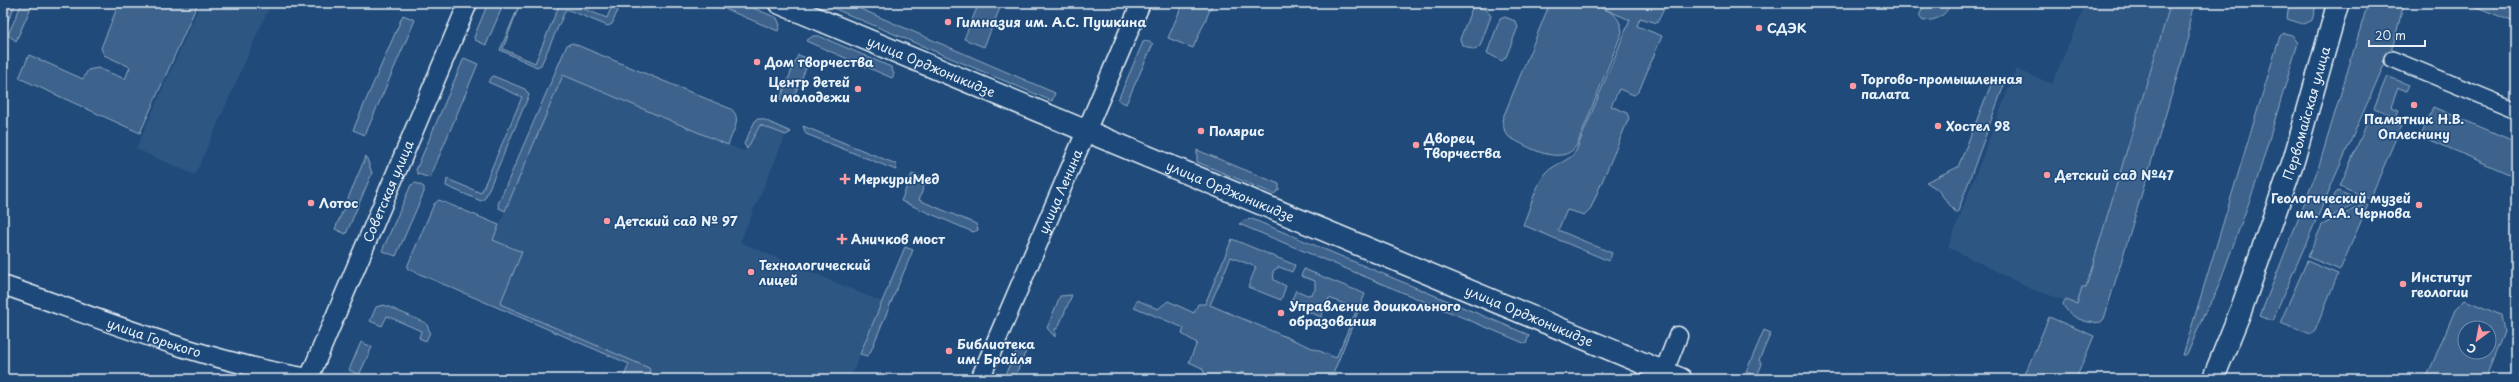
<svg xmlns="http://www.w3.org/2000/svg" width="2519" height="382" font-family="'Playpen Sans',sans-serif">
  <rect width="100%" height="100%" fill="#1f4a7a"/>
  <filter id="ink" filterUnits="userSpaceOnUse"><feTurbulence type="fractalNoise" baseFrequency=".025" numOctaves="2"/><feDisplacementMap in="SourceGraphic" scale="8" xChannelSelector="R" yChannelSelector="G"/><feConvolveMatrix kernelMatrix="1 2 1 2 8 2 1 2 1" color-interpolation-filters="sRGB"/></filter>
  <g filter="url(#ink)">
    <path fill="#2e5683" d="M201 3H271L195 175 136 149Z
      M2086 3H2154L2169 9 2086 287 2095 311 2031 289 1948 247 2016 69 2052 84Z
      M562 75 743 151 747 149 760 125 786 135 740 242 882 302 850 379H652L649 368 500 304 522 252 493 240Z"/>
    <path fill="#3c628c" stroke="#92aac2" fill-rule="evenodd" d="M3 3H16L3 32Z
      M22 3H33L16 41 8 35Z
      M119 3H198L140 133 19 78 29 55 83 79 88 70 98 68 125 79 130 67 104 55 101 48Z
      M488 3H504L486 45 475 40 474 37Z
      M520 3 503 49 535 63 560 3H569L607 18 613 3H621L612 24 608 26 566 9 541 65 537 67 500 50Z
      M711 3H742L777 18 780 25 778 31Z
      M821 3H847L1055 93 1052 101Z
      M979 3H1002L984 47 964 39Z
      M1183 3H1213L1193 48 1168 38Z
      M1550 3C1573 3 1620 0 1622 32L1577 145C1562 168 1527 147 1509 137L1505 132 1502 120Z
      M1590 3H1667L1657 23 1640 18 1637 26 1662 36 1639 91 1634 95 1619 89 1611 106 1627 113 1629 118 1590 210 1585 215 1567 210 1558 230 1612 253 1609 261 1523 225C1529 211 1536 184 1546 173 1555 163 1569 162 1576 151L1630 20Z
      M1925 3H1951C1945 17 1937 20 1923 21L1919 16Z
      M2154 3H2194L2189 23V37L2104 319 2101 322C2088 325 2068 317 2063 304L2066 300 2077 304 2082 287H2086L2169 9Z
      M2289 3H2317L2312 20 2303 24 2287 19Z
      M2368 3H2404L2394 42 2272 321 2260 316 2318 169Z
      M2467 3H2516V23Z
      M1478 7 1487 10 1491 16 1480 46 1475 50 1462 45 1460 39 1472 8Z
      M403 15 415 20 365 135 353 130Z
      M1505 17 1515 21 1518 27 1506 57 1502 61 1487 53 1500 19Z
      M2284 33 2292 35 2298 43 2256 183 2214 298 2205 312 2187 355H2183L2280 36Z
      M813 36H819L891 67 894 74 892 78 806 41Z
      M1147 41 1153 44 1126 104 1118 100 1143 42Z
      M572 43 731 109C743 118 732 133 728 145L563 75 505 211 499 208 498 204 567 45Z
      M798 55 810 59 791 103 780 99Z
      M464 58 478 64 430 178 418 174 416 170Z
      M493 76 525 89 529 95 485 198 481 201 446 186 447 179 481 193 522 97 488 82Z
      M2387 76 2409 85 2406 91 2398 88 2391 107 2399 110 2396 117 2374 108Z
      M1994 77 2005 82 1957 214 1937 189 1926 182 1958 167Z
      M2433 107 2516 142V177L2421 136Z
      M2371 114 2401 126 2370 199 2340 186Z
      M756 119H762L791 132 786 135 760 125 747 149 744 144Z
      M803 126 896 164V170L806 134Z
      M1197 150 1279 184V190L1274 194 1197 162Z
      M366 156 372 173 346 234 335 229Z
      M912 174 926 180 919 200 976 224 978 230 973 232 901 201Z
      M416 183 424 187V192L396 256 382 251 411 185Z
      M2338 191 2362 201 2324 220 2335 194Z
      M439 200 499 225 493 240 522 252 500 304 649 368 652 379H623L629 364 408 269 407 267 434 204Z
      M2365 204 2368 205 2340 270 2308 257 2322 225Z
      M1252 219 1529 335 1526 344 1239 224 1245 220Z
      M1232 239 1295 265 1292 272 1279 267 1273 271 1274 280 1286 286 1281 300 1248 287 1256 267 1231 257 1210 305 1336 358 1357 309 1329 298 1321 317 1290 304 1296 290 1307 295 1312 294 1315 290V281L1301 276 1304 269 1365 294 1331 379H1257L1241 372 1238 379H1207L1202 368 1189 362 1197 343 1182 334 1184 328 1134 307 1137 300 1158 309 1168 301 1194 313 1198 304H1205Z
      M905 247 913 250 870 353 867 356 860 354Z
      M2307 261 2338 274 2315 331 2311 334 2280 323Z
      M1072 295 1058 328 1055 329V337L1047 328 1060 296Z
      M2465 300 2501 315 2504 332 2485 379H2426L2455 310ZM2465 328H2489V352H2465Z
      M384 305 426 323 430 332 426 341 419 338 421 331 387 316 382 326 370 321 376 307Z
      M2049 317 2094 336 2076 379H2023Z
      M1764 330 1771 333 1759 360 1762 364 1757 376 1746 372Z
      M361 342 372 347 359 375 349 370Z
      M1018 347 1026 351 1014 379H1006L1004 377Z"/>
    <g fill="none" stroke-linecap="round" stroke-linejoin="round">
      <defs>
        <path id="minor" d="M2392 59 2516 110"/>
        <g id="tertiary">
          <path id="s1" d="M3 285C104 320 203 361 309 378L468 3"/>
          <path id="s2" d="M980 379 1141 3"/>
          <path d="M1661 379 1678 336"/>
        </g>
        <g id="secondary">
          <path id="s3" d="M779 3 1681 379"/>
          <path id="s4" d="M2213 379 2241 310 2294 159 2338 3"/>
        </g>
      </defs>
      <use href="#minor" stroke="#e8f1f8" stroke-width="18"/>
      <use href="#tertiary" stroke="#e8f1f8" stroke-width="21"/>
      <use href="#secondary" stroke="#e8f1f8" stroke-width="24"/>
      <use href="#minor" stroke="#1f4a7a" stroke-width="15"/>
      <use href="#tertiary" stroke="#1f4a7a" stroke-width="18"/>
      <use href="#secondary" stroke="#1f4a7a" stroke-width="21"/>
    </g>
  </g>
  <g fill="#ff9aa2" stroke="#1f4a7a" stroke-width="1.5">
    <circle cx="948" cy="22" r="4"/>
    <circle cx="1759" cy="28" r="4"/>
    <circle cx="757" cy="62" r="4"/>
    <circle cx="1853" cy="86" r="4"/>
    <circle cx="858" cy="89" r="4"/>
    <circle cx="2414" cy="105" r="4"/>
    <circle cx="1938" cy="126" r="4"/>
    <circle cx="1201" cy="131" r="4"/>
    <circle cx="1416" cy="145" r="4"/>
    <circle cx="2047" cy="175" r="4"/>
    <path d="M843 173h4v4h4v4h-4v4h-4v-4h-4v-4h4z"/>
    <circle cx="311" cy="203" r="4"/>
    <circle cx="2419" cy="205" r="4"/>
    <circle cx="607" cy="221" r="4"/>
    <path d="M840 233h4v4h4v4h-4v4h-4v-4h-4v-4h4z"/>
    <circle cx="751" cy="272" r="4"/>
    <circle cx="2403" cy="284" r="4"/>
    <circle cx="1281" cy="313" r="4"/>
    <circle cx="949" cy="351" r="4"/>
  </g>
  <g text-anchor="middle" stroke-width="3" stroke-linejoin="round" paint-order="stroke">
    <g font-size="13" font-weight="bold" fill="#e8f1f8" stroke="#1f4a7a" text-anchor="start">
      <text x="956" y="27">Гимназия им. А.С. Пушкина</text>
      <text x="1767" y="33">СДЭК</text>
      <text x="765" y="67">Дом творчества</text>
      <text x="1861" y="84">Торгово-промышленная<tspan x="1861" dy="15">палата</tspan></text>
      <text x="850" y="87" text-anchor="end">Центр детей<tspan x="850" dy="15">и молодежи</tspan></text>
      <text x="2414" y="124" text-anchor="middle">Памятник Н.В.<tspan x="2414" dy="15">Оплеснину</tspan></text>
      <text x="1946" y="131">Хостел 98</text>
      <text x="1209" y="136">Полярис</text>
      <text x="1424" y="143">Дворец<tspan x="1424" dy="15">Творчества</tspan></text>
      <text x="2055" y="180">Детский сад №47</text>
      <text x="854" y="184">МеркуриМед</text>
      <text x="2411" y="203" text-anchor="end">Геологический музей<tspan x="2411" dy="15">им. А.А. Чернова</tspan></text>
      <text x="319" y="208">Лотос</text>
      <text x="615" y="226">Детский сад № 97</text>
      <text x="851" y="244">Аничков мост</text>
      <text x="759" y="270">Технологический<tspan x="759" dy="15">лицей</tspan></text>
      <text x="2411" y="282">Институт<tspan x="2411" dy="15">геологии</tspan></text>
      <text x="1289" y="311">Управление дошкольного<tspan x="1289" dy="15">образования</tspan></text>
      <text x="957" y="349">Библиотека<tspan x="957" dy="15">им. Брайля</tspan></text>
    </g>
    <g font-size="13" fill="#e8f1f8" stroke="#1f4a7a">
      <text dy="5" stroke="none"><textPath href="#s3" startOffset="165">улица Орджоникидзе</textPath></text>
      <text dy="5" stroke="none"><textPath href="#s4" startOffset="282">Первомайская улица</textPath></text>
      <text dy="5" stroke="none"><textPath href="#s1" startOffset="523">Советская улица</textPath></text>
      <text dy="5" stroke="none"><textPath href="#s2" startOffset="204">улица Ленина</textPath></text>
      <text dy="5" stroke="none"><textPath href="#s3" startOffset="489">улица Орджоникидзе</textPath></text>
      <text dy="5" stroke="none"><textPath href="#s3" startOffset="813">улица Орджоникидзе</textPath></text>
      <text dy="5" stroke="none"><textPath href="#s1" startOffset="160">улица Горького</textPath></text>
    </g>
  </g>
  <rect width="2519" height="382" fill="none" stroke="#1f4a7a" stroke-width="16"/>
  <rect x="8" y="8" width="2503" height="366" fill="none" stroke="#e8f1f8" stroke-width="1.5" filter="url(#ink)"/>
  <g transform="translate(2477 340) rotate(212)"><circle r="19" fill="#1f4a7a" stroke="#6f8dac"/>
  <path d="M0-3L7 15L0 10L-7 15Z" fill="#ff9aa2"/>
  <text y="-6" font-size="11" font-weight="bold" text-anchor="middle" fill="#e8f1f8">С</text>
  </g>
  <path d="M2369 40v6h56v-6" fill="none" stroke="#e8f1f8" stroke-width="2"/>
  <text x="2375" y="40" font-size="12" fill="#e8f1f8" stroke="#1f4a7a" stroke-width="3" paint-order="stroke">20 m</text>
</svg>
